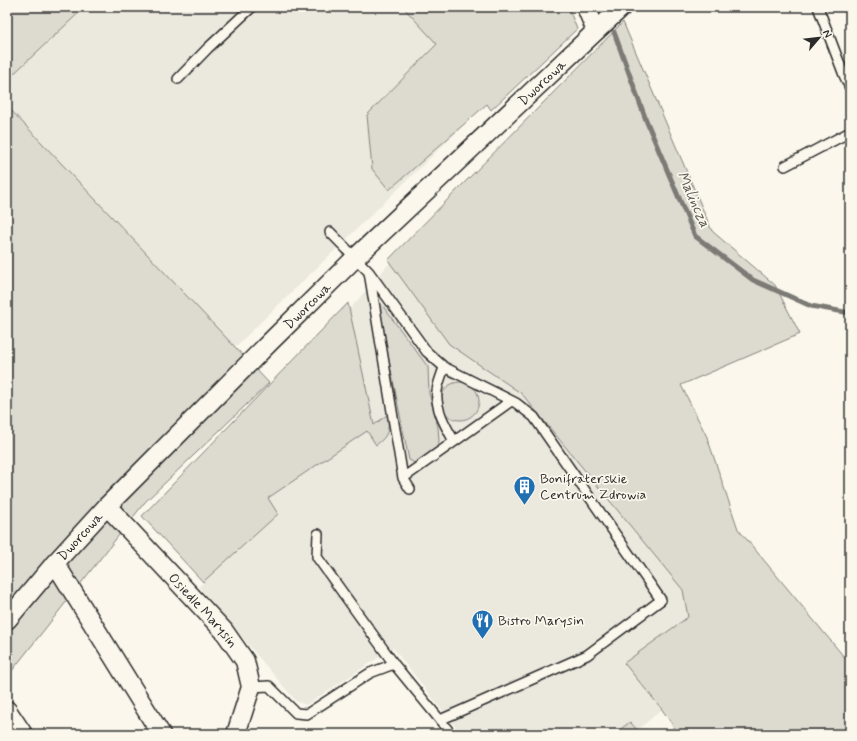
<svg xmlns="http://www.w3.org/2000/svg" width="857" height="741" font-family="Mynerve,sans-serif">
  <rect width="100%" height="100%" fill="#fbf7ec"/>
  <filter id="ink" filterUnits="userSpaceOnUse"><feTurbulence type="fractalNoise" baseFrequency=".025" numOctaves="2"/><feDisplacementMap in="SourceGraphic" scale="8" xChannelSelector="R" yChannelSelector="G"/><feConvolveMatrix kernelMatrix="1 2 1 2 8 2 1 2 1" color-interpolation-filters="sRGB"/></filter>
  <g filter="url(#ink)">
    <path fill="#ebe8de" d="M79 7H410L498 92 230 352 7 142V76Z
      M394 258 772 638 681 693 633 734H461L393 648 306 705 296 701 199 587 266 514 257 500 342 318Z"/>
    <path fill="#dddad0" stroke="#84827e" d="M7 7H85L7 80Z
      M403 7H568L577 29 491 110 487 104 389 190 372 169 367 115 437 44Z
      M623 22 712 231 775 285 800 334 681 385 707 437 738 529 850 664V734H666L674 727 661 708 624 663 688 617 683 590 522 394 449 344 388 260Z
      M7 106 269 383 145 502 7 677Z
      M377 301H379L428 367 429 393 438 427 439 441 436 449 415 463 409 460Z
      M348 303 374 425 387 415C390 430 388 436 376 445L367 431 268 498 278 514 203 582 142 516Z
      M441 401a19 19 0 1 1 38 0a19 19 0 1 1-38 0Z
      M630 722 641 734H614Z"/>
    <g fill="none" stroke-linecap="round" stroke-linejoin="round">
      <path stroke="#7b7a75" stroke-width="5" d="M614 32 646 120 695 236 753 280 811 306 850 313"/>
      <defs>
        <path id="lane" d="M818 7 844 75 850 88
          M178 79 208 48 252 7
          M785 166 850 132
          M330 232 369 272 403 478 410 489
          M444 367C442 375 438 383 437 391 435 409 446 427 454 441
          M403 478 511 401
          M318 534 317 557 394 664 440 720 587 655 661 600 534 417 516 403 444 367 427 352 369 272
          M251 687 269 686 296 713 307 714 370 673 394 664
          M440 720 451 734"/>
        <g id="street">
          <path d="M586 7 596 31"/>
          <path id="s1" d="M107 506 224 631 245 661 251 687 236 734"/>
          <path d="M55 563 161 734"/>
          <path id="s2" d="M7 620 55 563 107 506 270 342 355 258 596 31 622 7"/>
          <path d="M7 710 23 734"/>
        </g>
      </defs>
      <use href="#lane" stroke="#2b2b2b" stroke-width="12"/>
      <use href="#street" stroke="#2b2b2b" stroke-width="21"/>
      <use href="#lane" stroke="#fbf7ec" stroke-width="9"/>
      <use href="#street" stroke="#fbf7ec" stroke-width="18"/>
    </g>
  </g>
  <defs>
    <symbol id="building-pin" viewBox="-11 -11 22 30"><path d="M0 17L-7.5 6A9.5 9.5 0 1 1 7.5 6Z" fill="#1f6fb2" stroke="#fbf7ec"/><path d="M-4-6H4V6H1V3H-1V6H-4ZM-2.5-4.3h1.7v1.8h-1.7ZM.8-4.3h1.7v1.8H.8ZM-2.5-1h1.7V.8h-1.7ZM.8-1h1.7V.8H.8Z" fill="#fff"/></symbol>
    <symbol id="restaurant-pin" viewBox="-11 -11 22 30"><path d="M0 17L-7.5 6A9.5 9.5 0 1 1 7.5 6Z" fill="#1f6fb2" stroke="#fbf7ec"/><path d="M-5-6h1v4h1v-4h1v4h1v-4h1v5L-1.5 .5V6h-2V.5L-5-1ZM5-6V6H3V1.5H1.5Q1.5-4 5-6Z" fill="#fff"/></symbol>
  </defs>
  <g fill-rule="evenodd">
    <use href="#building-pin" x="512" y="474" width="25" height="34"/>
    <use href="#restaurant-pin" x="470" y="608" width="25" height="34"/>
  </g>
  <g text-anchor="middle" stroke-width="3.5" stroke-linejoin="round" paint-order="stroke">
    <g font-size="14" fill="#2b2b2b" stroke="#fbf7ec">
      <text dy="5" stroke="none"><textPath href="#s2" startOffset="759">Dworcowa</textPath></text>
      <text dy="5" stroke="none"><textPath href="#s2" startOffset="435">Dworcowa</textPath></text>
      <text dy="5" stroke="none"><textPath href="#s2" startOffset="111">Dworcowa</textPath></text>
      <text dy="5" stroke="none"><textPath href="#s1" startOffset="142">Osiedle Marysin</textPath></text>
    </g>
    <g font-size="14" fill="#2b2b2b" stroke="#fbf7ec" text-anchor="start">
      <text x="540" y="483">Bonifraterskie<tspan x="540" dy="16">Centrum Zdrowia</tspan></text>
      <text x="498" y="625">Bistro Marysin</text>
    </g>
    <g font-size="15" font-style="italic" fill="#5a5956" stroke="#fbf7ec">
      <text transform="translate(694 199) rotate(66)" y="5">Malincza</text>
    </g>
  </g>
  <rect width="857" height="741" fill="none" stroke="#fbf7ec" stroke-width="24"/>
  <rect x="12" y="12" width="833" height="717" fill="none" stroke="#2b2b2b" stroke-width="1.5" filter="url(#ink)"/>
  <g transform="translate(819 38) rotate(62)" stroke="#fbf7ec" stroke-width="3" paint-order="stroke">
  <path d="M0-3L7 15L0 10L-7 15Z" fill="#2b2b2b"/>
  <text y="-6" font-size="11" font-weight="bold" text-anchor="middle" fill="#2b2b2b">N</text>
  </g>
</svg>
